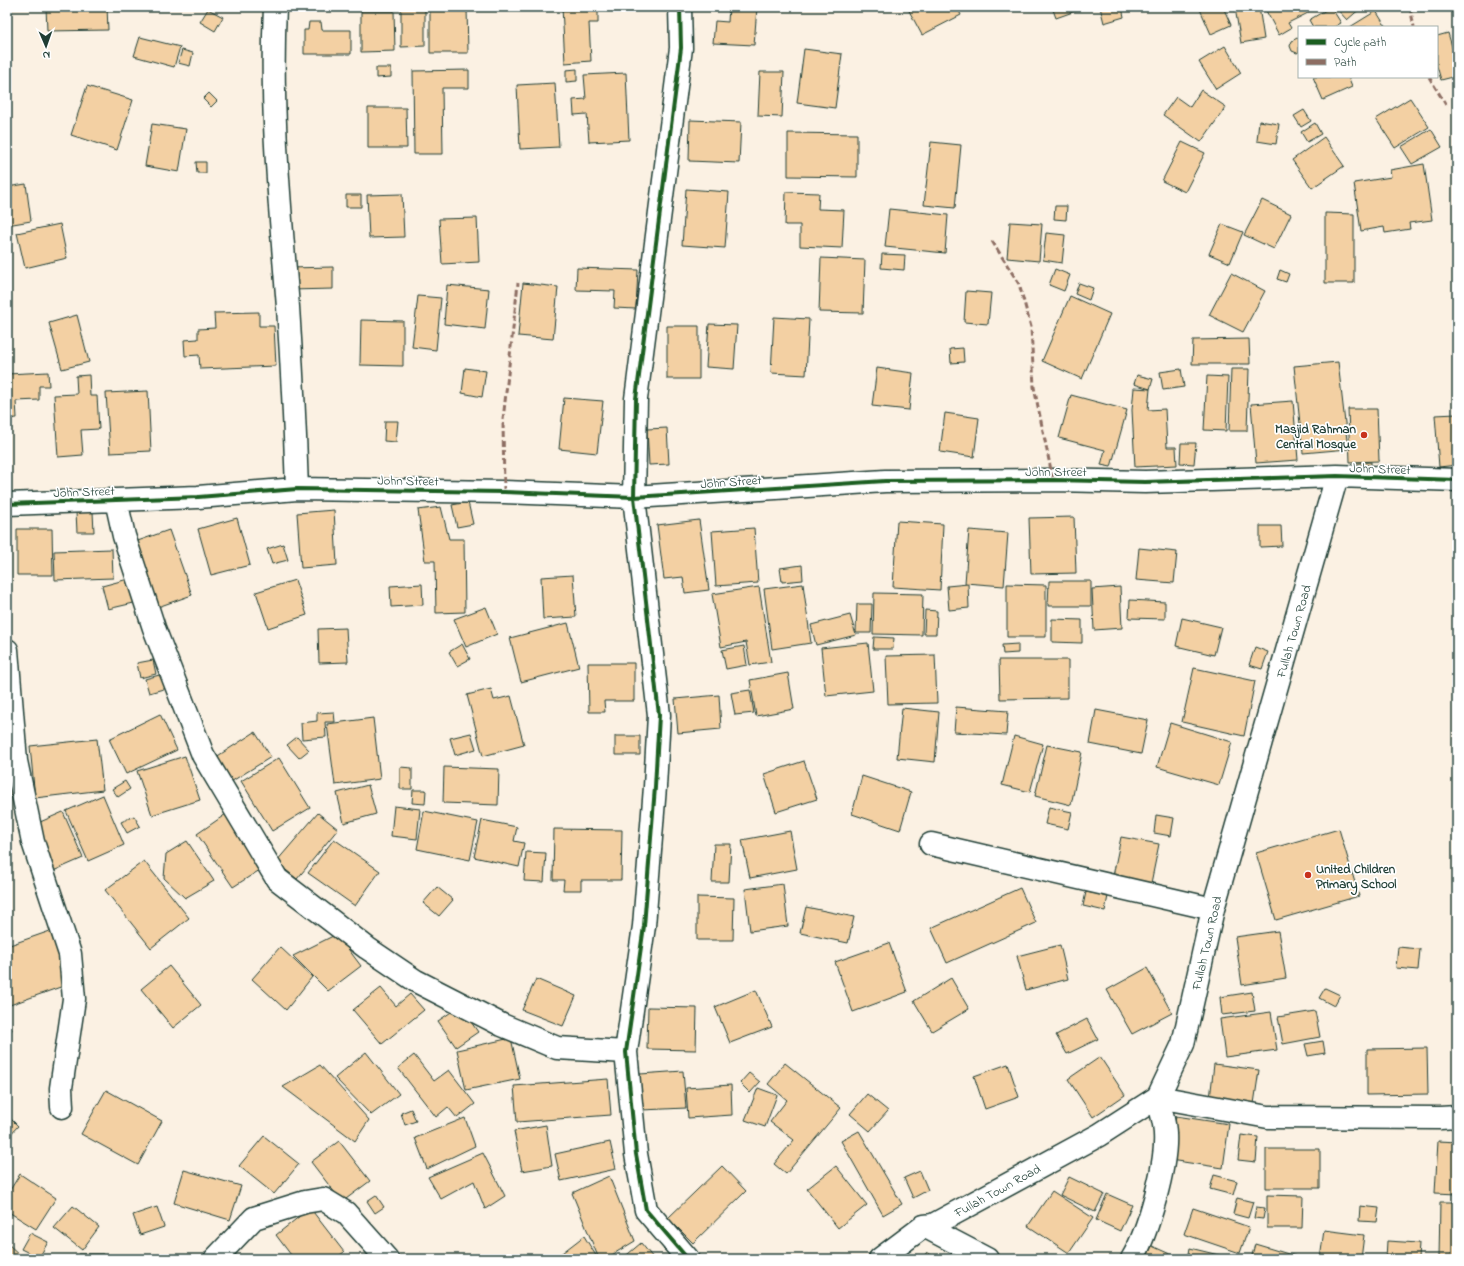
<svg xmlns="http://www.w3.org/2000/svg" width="1464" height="1266" font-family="'Indie Flower',sans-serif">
  <rect width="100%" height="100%" fill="#fbf1e3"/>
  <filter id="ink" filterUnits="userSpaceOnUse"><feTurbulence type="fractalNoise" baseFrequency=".025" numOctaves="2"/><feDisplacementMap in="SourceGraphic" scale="8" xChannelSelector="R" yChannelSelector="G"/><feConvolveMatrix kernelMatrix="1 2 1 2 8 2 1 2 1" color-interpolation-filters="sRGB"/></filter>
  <g filter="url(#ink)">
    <path fill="#f3d0a3" stroke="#1f3d34" d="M46 7H107L108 30 47 31Z
      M562 7H598V23H589L591 61 565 63Z
      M729 7H757L754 45 713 43 715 21 728 22Z
      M907 7H957L961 15 922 35Z
      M1052 7H1084V8L1056 18Z
      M1100 7H1122L1124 17 1104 23Z
      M1199 7H1223L1231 25 1211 34Z
      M1242 7H1259L1264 39 1241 43 1235 8Z
      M1264 7H1305L1308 13 1288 23 1291 28 1279 35Z
      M1331 7 1341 23 1334 27H1313L1309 20Z
      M1335 7H1362L1347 20Z
      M467 8 468 53H430V9Z
      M208 9 223 17 215 31 200 22Z
      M401 9H425V46L401 47Z
      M361 11H394L395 51 361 52Z
      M1376 11 1386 27H1350Z
      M309 22H321L322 30H351V54H304V30H308Z
      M1448 33 1457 64V76L1441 80 1437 66V36Z
      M140 37 180 47 174 67 134 56Z
      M1297 38 1299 39V52L1297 53 1292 51 1290 46 1292 41Z
      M1225 46 1241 73 1216 89 1199 62Z
      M804 49 842 54 835 108 797 103Z
      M182 50 193 53 190 66 178 63Z
      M376 68H391V77L376 78Z
      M577 69V81L566 82V70Z
      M469 70V88H442L443 154H414L413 71Z
      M760 72H784L782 117 758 116Z
      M626 73 629 140 589 142 587 114 574 115 573 100 586 99 584 75Z
      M1313 77H1348L1352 87 1323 100Z
      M555 83 559 147 520 149 517 85Z
      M87 86 133 100 117 150 71 135Z
      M1201 90 1226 107 1201 142 1163 115 1176 97 1190 107Z
      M209 93 217 101 211 107 203 99Z
      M1410 98 1429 127 1395 148 1376 119Z
      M368 108H406L407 148H368Z
      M1304 110 1311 121 1301 127 1294 116Z
      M690 120 741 122 739 163 689 161Z
      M1259 121 1279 124 1276 144 1257 141Z
      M1315 123 1321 134 1307 142 1301 132Z
      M152 124 186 129 179 172 145 166Z
      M1431 129 1442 147 1412 164 1401 147Z
      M788 133 857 134V177L788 176Z
      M1324 137 1344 166 1312 188 1292 160Z
      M931 142 961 145 955 208 924 205Z
      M1182 142 1205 153 1185 192 1162 181Z
      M196 162H206V173H197Z
      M1424 164 1432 220 1409 223 1410 229 1385 233 1384 227 1361 231 1354 183 1391 177 1390 170Z
      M26 184 31 221 7 225V187Z
      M686 189 729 192 725 248 682 245Z
      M786 192 819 193 818 209 844 210 842 248 800 246V225H785Z
      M402 194 404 237 369 238 367 195Z
      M346 195H361V207H346Z
      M1262 200 1291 214 1274 249 1244 235Z
      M1055 206H1067L1066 220 1054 219Z
      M889 209 948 215 945 253 885 247Z
      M1325 213 1354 214V283H1325Z
      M477 218 479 262 442 264 439 219Z
      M1010 222 1042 224 1039 261 1007 258Z
      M60 224 67 258 25 268 17 233Z
      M1222 224 1243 232 1230 263 1209 254Z
      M1046 233 1065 235 1062 263 1043 260Z
      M882 254 905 255 904 270 881 268Z
      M821 258 865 260 863 313 819 312Z
      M333 267V289L290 290 289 268Z
      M577 268 638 270 636 309 614 308 615 291 576 290Z
      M1055 269 1070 275 1064 291 1049 285Z
      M1280 270 1289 274 1286 282 1277 279Z
      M1231 273 1265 291 1243 332 1209 315Z
      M523 283 558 287 553 339 518 336Z
      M1079 283 1093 288 1089 300 1075 294Z
      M447 285 489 289 485 329 444 324Z
      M966 291 991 293 988 324 964 322Z
      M418 296 441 298 436 350 412 347Z
      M1070 296 1110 314 1082 379 1042 361Z
      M259 312V326H274L276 366 200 369 199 355 185 356 184 340 198 339V329L215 328 214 313Z
      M77 315 89 362 62 369 49 323Z
      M774 317 809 319 806 375 771 373Z
      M361 320 403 321V366L360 365Z
      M709 324 737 325 734 369 706 367Z
      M667 326H699V379H667Z
      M1249 339 1250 364H1192L1193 340Z
      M963 348 964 362 951 363 950 349Z
      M1338 362 1348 449 1303 453 1294 366Z
      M465 368 486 371 482 397 462 393Z
      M877 368 913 373 909 410 872 406Z
      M1181 369 1184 387 1163 390 1160 372Z
      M1231 369H1249L1247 431H1229Z
      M48 372 49 386H39V400L16 401 17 418 7 419V374Z
      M89 375 90 396H97L99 429 81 430 83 455 58 457 54 395 77 394 76 376Z
      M1137 375 1153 379 1150 389 1134 384Z
      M1207 376 1228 377 1226 431 1204 430Z
      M1134 388 1150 389 1148 410 1165 409 1167 447H1176L1177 465 1135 467 1132 410Z
      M148 391 151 451 110 453 106 393Z
      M1071 395 1127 410 1111 467 1101 465 1105 450 1059 438Z
      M564 398 603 401 597 453 559 449Z
      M1293 401 1298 460 1256 463 1251 404Z
      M1348 409H1377L1379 461 1350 462Z
      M945 413 979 418 974 457 940 452Z
      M1457 414V465L1439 467 1435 415Z
      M385 421H398L396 442 384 441Z
      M667 428 669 464 649 465 647 429Z
      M1181 443H1196L1194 464 1180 463Z
      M1371 462V477H1356V463Z
      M468 502 473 524 457 527 452 505Z
      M441 507 449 539H464L465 612 436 613 435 561H425L418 510Z
      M334 510 337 565 301 568 297 513Z
      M76 512H93L94 532H77Z
      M1074 517 1076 573 1031 574 1029 518Z
      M237 518 250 565 211 575 198 529Z
      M699 520 709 590 685 593 683 577 664 579 657 525Z
      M897 521 943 524 940 590 893 587Z
      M1260 526H1281L1282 546 1260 547Z
      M754 528 758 583 716 586 712 531Z
      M17 529H52L53 575H17Z
      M169 530 192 595 155 608 132 543Z
      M969 530 1008 533 1004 586 965 583Z
      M283 544 288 560 272 564 267 549Z
      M1139 548 1177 552 1174 583 1136 580Z
      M112 549 113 578 55 580 54 551Z
      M802 565 803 580 782 582 780 568Z
      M573 575 576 617 543 619 541 577Z
      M132 578 138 602 108 609 102 586Z
      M295 580 307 615 268 628 256 592Z
      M1049 581H1091V606H1048Z
      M422 584 423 605 391 607 390 586Z
      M803 584 811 643 772 649 764 589Z
      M968 584 969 608 949 610 947 586Z
      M1007 584 1046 585V637H1007Z
      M759 587 771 662 750 665 746 642 721 647 712 594Z
      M1120 587 1122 628 1094 630 1092 589Z
      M874 593 923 594 922 635 873 634Z
      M1130 600 1165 602V619L1129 618Z
      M857 604H872L871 633H856Z
      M486 607 497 634 466 647 454 619Z
      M925 610 937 611 936 634H924Z
      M850 615 856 635 816 645 811 625Z
      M1182 618 1221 627 1214 655 1176 646Z
      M1052 619 1082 620V643L1052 642Z
      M568 623 579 667 521 682 510 638Z
      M346 628 348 662 319 663 318 629Z
      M874 637 894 638 893 649H873Z
      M868 643 873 691 826 696 821 648Z
      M462 644 470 659 457 666 449 652Z
      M1018 644V653L1003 654 1002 645Z
      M744 646 747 665 726 669 722 650Z
      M1255 647 1268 652 1262 669 1249 665Z
      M935 655 937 703 888 704 886 656Z
      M153 660 156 674 140 678 137 663Z
      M999 660H1068V698L1000 699Z
      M588 663H634V701H604L605 712H589Z
      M1194 668 1255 681 1244 736 1182 722Z
      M788 673 794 709 756 716 750 680Z
      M163 674 167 688 149 693 145 679Z
      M491 689 494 700 511 696 524 745 483 756 467 695Z
      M750 690 754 713 735 715 731 693Z
      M719 695 721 729 678 733 675 699Z
      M956 707 1008 711 1006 735 954 732Z
      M902 708 939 712 935 762 897 758Z
      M1096 710 1148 720 1141 754 1090 744Z
      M334 712 335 722H325L326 737 302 739 301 723 317 721V713Z
      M160 714 177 750 126 774 109 739Z
      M373 718 380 779 335 785 327 724Z
      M1170 723 1232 742 1219 785 1157 767Z
      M255 732 271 757 229 783 213 759Z
      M471 733 476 749 455 755 450 738Z
      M615 736H640V755H615Z
      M1014 736 1043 744 1030 792 1002 785Z
      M297 737 309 750 299 758 287 745Z
      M97 739 103 790 35 798 30 746Z
      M1047 745 1082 752 1071 805 1035 796Z
      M185 756 200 800 152 815 137 771Z
      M279 758 310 808 272 831 241 781Z
      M804 761 817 799 776 812 764 774Z
      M400 767 412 768V789H400Z
      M444 767 499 769 498 805 443 803Z
      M7 775 12 795 7 797Z
      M862 776 911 792 900 830 852 814Z
      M125 781 130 789 118 797 112 789Z
      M368 785 376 814 344 823 337 793Z
      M413 790H426L425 804 412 803Z
      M103 795 124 845 88 861 66 811Z
      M394 806 420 809 417 839 391 836Z
      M1049 807 1072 812 1068 829 1045 824Z
      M424 811 478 822 470 860 417 849Z
      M63 812 83 858 51 872 31 826Z
      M318 813 338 829 297 879 276 862Z
      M226 814 263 868 233 887 197 834Z
      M1156 815 1174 818 1171 836 1154 833Z
      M134 816 140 826 127 833 121 822Z
      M482 820 517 827 514 841 524 843 519 867 474 857Z
      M554 829 622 830 621 880H581V890H563L564 880H553Z
      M1339 829 1359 896 1276 920 1256 853Z
      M790 831 797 869 750 878 742 840Z
      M1121 837 1159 844 1150 888 1112 881Z
      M334 839 380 871 355 906 308 873Z
      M187 841 214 881 185 898 164 878 166 854Z
      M714 844H731L729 882H712Z
      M526 852 546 853 544 882 524 881Z
      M144 861 189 918 151 948 105 890Z
      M783 884 788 926 750 931 745 889Z
      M437 887 453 900 439 916 423 903Z
      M1020 888 1036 923 947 963 931 928Z
      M1086 892 1108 896 1105 911 1083 906Z
      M697 897 734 898 733 940H697Z
      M806 907 854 917 848 943 800 933Z
      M50 931 69 984 7 1006V946Z
      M1278 931 1286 978 1242 985 1235 937Z
      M337 934 361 966 328 991 293 956Z
      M889 943 907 992 853 1012 835 962Z
      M1060 945 1068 979 1026 990 1017 956Z
      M280 947 312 977 286 1010 252 979Z
      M1398 947 1420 949 1418 970 1396 968Z
      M169 966 201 1005 173 1028 141 989Z
      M1147 968 1172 1013 1132 1034 1107 990Z
      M951 978 969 1009 932 1031 914 1001Z
      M536 979 576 996 563 1026 522 1010Z
      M381 988 396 1006 410 994 424 1010 382 1044 353 1010Z
      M1325 988 1340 995 1334 1006 1319 998Z
      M756 990 772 1027 730 1043 715 1007Z
      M1252 992 1255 1011 1222 1015 1220 997Z
      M460 1006 478 1032 456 1047 438 1021Z
      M648 1007 697 1008 696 1050 647 1049Z
      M1315 1011 1320 1037 1283 1044 1278 1017Z
      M1271 1012 1277 1050 1225 1057 1220 1019Z
      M7 1019 12 1030 7 1032Z
      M1087 1019 1098 1039 1067 1054 1056 1035Z
      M511 1038 520 1079 466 1090 457 1050Z
      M1323 1041 1325 1053 1308 1056 1305 1044Z
      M1427 1048 1428 1094 1367 1095V1049Z
      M1457 1049V1093H1456Z
      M366 1052 399 1094 371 1115 335 1078Z
      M414 1055 434 1081 449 1070 475 1104 457 1118 448 1107 436 1117 398 1068Z
      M1100 1057 1125 1095 1093 1117 1068 1079Z
      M785 1063 841 1108 786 1174 774 1164 794 1140 770 1122 787 1100 768 1084Z
      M1008 1064 1019 1097 985 1109 974 1076Z
      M1214 1064 1259 1070 1254 1104 1210 1099Z
      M320 1065 369 1120 355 1141 283 1087Z
      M683 1071 686 1108 642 1110 640 1074Z
      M749 1073 760 1082 750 1093 740 1083Z
      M608 1079 611 1115 517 1122 514 1086Z
      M731 1085 732 1115 688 1118 686 1088Z
      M758 1088 777 1095 765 1127 745 1120Z
      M106 1090 162 1121 138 1165 81 1134Z
      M867 1094 888 1111 870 1131 850 1114Z
      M411 1109 416 1121 405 1125 401 1113Z
      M7 1115 18 1126 7 1138Z
      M1176 1116 1229 1124 1223 1168 1170 1160Z
      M465 1118 475 1146 427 1169 415 1138Z
      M546 1125 552 1166 522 1171 514 1131Z
      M859 1131 902 1204 883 1215 841 1141Z
      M1241 1135 1258 1137 1256 1162 1238 1160Z
      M264 1136 299 1164 274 1194 239 1166Z
      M339 1141 370 1181 342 1202 311 1162Z
      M1438 1141 1457 1142V1194L1435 1193Z
      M610 1142 616 1169 561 1181 555 1154Z
      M1266 1149H1320V1188H1266Z
      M483 1153 505 1196 485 1209 474 1181 441 1199 428 1177Z
      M722 1166 746 1191 693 1243 668 1218Z
      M836 1166 867 1205 838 1228 807 1189Z
      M184 1170 241 1186 230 1220 174 1203Z
      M920 1171 928 1190 913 1198 904 1178Z
      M20 1174 56 1198 36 1229 7 1211V1195Z
      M1214 1175 1237 1181 1233 1195 1210 1189Z
      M609 1176 635 1241 605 1259H599L572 1193Z
      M1069 1177 1104 1194 1095 1212 1060 1195Z
      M1052 1191 1093 1218 1069 1253 1028 1226Z
      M1107 1194 1132 1205 1120 1231 1096 1220Z
      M376 1195 384 1207 375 1213 367 1201Z
      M1267 1195 1303 1196 1302 1228H1267Z
      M1237 1198 1253 1202 1248 1218 1233 1214Z
      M1440 1202H1457V1259H1439Z
      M73 1206 99 1227 82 1250 54 1228Z
      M1360 1206 1379 1208 1377 1222 1359 1221Z
      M157 1207 164 1227 140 1235 133 1215Z
      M1256 1207 1265 1208 1263 1219 1254 1218Z
      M310 1208 344 1252 335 1259H294L276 1235Z
      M1193 1208 1249 1227 1240 1253 1184 1234Z
      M1324 1230 1364 1235 1361 1259H1320Z
      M30 1233 48 1242 39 1258 21 1249Z
      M584 1236 598 1259H554Z
      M1387 1241 1419 1243 1418 1259H1386Z
      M7 1243 22 1257 20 1259H7Z
      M641 1243 654 1259H622Z
      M1255 1244 1295 1256 1294 1259H1251Z
      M1152 1246 1181 1259H1146Z
      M1190 1248 1231 1258V1259H1188Z
      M927 1252 937 1259H922Z
      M79 1254H103V1259H79Z
      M541 1255 547 1259H536Z"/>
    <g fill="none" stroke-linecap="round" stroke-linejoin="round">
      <defs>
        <path id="minor" d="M275 7C270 107 280 207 288 307 292 367 295 428 297 489
          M680 7 681 48 636 399 634 497 659 715 655 787 644 926 626 1052 636 1154 646 1210 688 1259
          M116 500 124 536 154 628 203 755 277 879 367 948 416 981 502 1025 557 1048 626 1052
          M7 504 198 497 297 489 504 492 634 497 885 481 1053 480 1145 482 1337 476 1457 480
          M7 650 16 761 33 842 70 954 74 999 61 1088 62 1107
          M931 844 1213 909
          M924 1226 987 1259
          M215 1259 254 1218 305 1202 323 1199 346 1213 387 1259
          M880 1259 924 1226 933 1225 1099 1135 1158 1097 1183 1044 1213 909 1337 476
          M1132 1259C1148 1233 1167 1164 1165 1134 1165 1122 1160 1109 1158 1097L1268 1117 1440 1118 1457 1117"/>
      </defs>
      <use href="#minor" stroke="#1f3d34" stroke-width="25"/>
      <use href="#minor" stroke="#fff" stroke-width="22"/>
      <path stroke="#8d6e63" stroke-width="3" stroke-dasharray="6 3" stroke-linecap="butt" d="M1410 7 1414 27
        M1429 77 1446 105
        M992 241 1019 284 1031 327 1034 387 1053 480
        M504 492 503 420 518 283"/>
      <defs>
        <path id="cycleway" d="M680 7 681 48 636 399 634 497 659 715 655 787 644 926 626 1052 636 1154 646 1210 688 1259
          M7 504 198 497 297 489 504 492 634 497 885 481 1053 480 1145 482 1337 476 1457 480"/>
      </defs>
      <use href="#cycleway" stroke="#fff" stroke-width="6"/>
      <use href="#cycleway" stroke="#1b5e20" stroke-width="4"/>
    </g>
  </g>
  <g fill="#c8321e" stroke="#fff" stroke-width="1.5">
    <circle cx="1364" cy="435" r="4"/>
    <circle cx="1308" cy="875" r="4"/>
  </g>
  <g text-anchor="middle" stroke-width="3.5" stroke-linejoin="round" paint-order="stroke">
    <g font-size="13" font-weight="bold" fill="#1f3d34" stroke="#fff" text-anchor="end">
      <text x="1356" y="433">Masjid Rahman<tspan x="1356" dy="15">Central Mosque</tspan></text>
      <text x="1316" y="873" text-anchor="start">United Children<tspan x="1316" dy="15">Primary School</tspan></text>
    </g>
    <g font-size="13" fill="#1f3d34" stroke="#fff">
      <text transform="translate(1380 468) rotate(2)" y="5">John Street</text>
      <text x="1056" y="476">John Street</text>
      <text transform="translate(408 480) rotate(1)" y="5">John Street</text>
      <text transform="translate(731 481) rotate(-4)" y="5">John Street</text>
      <text transform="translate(84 491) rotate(-2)" y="5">John Street</text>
      <text transform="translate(1293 631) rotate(-74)" y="5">Fullah Town Road</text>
      <text transform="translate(1206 943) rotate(-77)" y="5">Fullah Town Road</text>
      <text transform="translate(997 1190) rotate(-29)" y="5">Fullah Town Road</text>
    </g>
  </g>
  <rect width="1464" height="1266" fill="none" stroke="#fff" stroke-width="24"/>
  <rect x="12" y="12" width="1440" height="1242" fill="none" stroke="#1f3d34" stroke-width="1.5" filter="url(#ink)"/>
  <rect x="1298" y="26" width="140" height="52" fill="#ffffff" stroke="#a5b1ae"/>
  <rect x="1306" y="39" width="20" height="6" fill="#1b5e20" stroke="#a5b1ae"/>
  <text x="1334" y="46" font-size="12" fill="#1f3d34">Cycle path</text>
  <rect x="1306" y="59" width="20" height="6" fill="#8d6e63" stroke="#a5b1ae"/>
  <text x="1334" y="66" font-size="12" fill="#1f3d34">Path</text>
  <g transform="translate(46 46) rotate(178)" stroke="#ffffff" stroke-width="3" paint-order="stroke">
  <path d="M0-3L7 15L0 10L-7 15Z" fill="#1f3d34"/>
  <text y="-6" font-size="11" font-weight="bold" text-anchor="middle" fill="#1f3d34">N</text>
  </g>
</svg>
